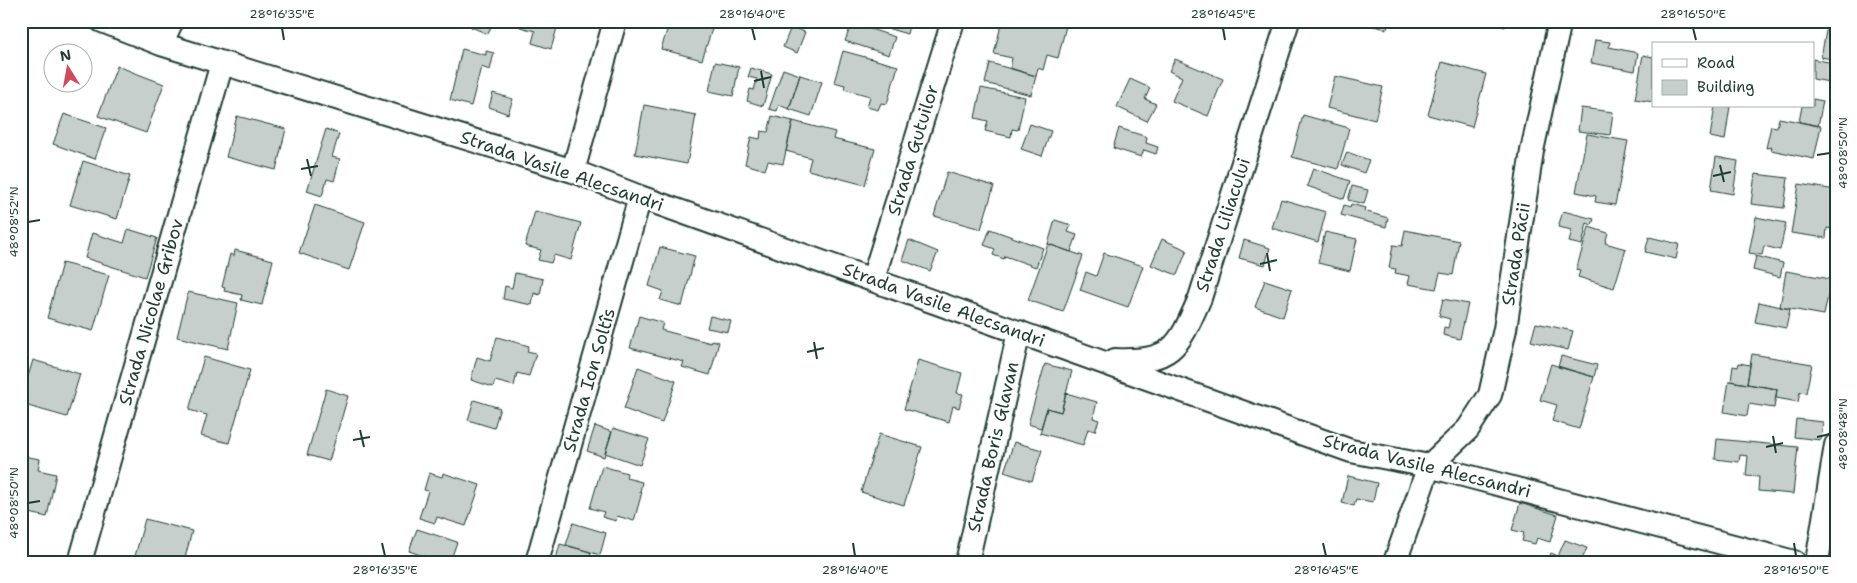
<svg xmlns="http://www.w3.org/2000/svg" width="1857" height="583" font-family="'Shantell Sans',sans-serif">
  <rect width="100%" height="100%" fill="#fff"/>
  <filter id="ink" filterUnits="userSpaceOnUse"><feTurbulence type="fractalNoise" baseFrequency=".02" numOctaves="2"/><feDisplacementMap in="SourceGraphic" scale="10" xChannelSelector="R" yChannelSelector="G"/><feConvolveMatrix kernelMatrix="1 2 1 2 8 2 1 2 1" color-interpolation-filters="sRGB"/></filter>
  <g filter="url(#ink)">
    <path fill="#c7cfcc" stroke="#1f3d34" d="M473 21H502L501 25 493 22 488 34 471 27Z
      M522 21H559L551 49 532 43 535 31 520 27Z
      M670 21H686L712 29 702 60 661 49Z
      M863 21H910L907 34Z
      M1002 21H1056V24L1066 26 1058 58 1047 55 1043 70 1038 68 1036 76 1010 68 1012 58 994 54Z
      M1198 21H1230L1229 24 1225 22 1222 30Z
      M1369 21H1389L1387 29 1368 25Z
      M1486 21H1507L1505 27Z
      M1828 21H1836V60L1821 57Z
      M852 23 895 37 889 55 845 41Z
      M791 27 805 32 797 53 783 47Z
      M1595 40 1610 42 1609 47 1638 53 1635 71 1591 63Z
      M462 49 486 55V51L494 53 490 70 481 67 471 106 450 100Z
      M843 51 898 66 887 104 881 103 878 110 867 107 870 96 844 89 845 85 834 82Z
      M1643 55 1653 57V102L1635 99Z
      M1175 59 1223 79 1208 116 1172 101 1182 77 1169 71Z
      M1813 59 1833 63 1829 82 1813 79Z
      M715 62 739 67 733 96 709 91Z
      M1442 62 1486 74 1472 127 1428 115Z
      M990 63 1036 76 1031 95 985 83Z
      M117 66 164 84 146 133 98 116Z
      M751 68 772 74 763 106 747 101 750 89 754 90 757 79 748 77Z
      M783 69 800 75 789 109 779 105 777 111 769 109Z
      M800 75 822 82 811 116 789 109Z
      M1335 76 1383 87 1375 120 1327 108Z
      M1130 79 1150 88 1145 99 1156 104 1147 121 1117 107Z
      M981 88 1025 97 1018 130 1012 129 1011 137 985 131 988 121 975 118Z
      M493 93 513 99 508 114 489 107Z
      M1813 99 1823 101 1818 126 1799 122 1802 106H1813Z
      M644 105 696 115 687 164 635 154Z
      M1715 106H1730L1725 140 1710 137Z
      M1581 108 1613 112 1610 135 1578 131Z
      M64 114 106 128 95 159 53 144Z
      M1303 115 1349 128 1338 169 1292 157Z
      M237 116 286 129 276 170 226 157Z
      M772 116 793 121 783 164 768 161 765 170 745 164 751 137 760 139 761 131 768 132Z
      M1779 118 1821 126 1814 159 1771 150 1772 147 1766 148 1771 126 1777 127Z
      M793 121 835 132 833 139 875 149 865 185 808 170 811 158 786 151Z
      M1030 124 1051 131 1042 156 1021 149Z
      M1119 128 1147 137 1146 143 1158 147 1156 154 1144 150 1141 157 1113 148Z
      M326 129 339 134 332 157 340 159 334 181 327 179 322 196 307 191Z
      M1587 134 1628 141 1615 205 1595 202 1596 196 1576 192Z
      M1347 152 1369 160 1364 173 1342 165Z
      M1716 157 1738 161 1733 194 1711 190Z
      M83 161 130 176 117 219 70 205Z
      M1313 168 1350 181 1344 199 1307 186Z
      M947 172 994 186 981 229 934 216Z
      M1755 174 1788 178 1784 208 1751 204Z
      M1799 184 1836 190V230L1827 228 1826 238 1791 233Z
      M1352 186 1368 190 1364 204 1348 200Z
      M1281 199 1326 212 1318 242 1272 228Z
      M1351 204 1365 208 1364 211 1388 218 1386 227 1341 215 1344 205 1350 207Z
      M315 205 365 222 349 270 299 253Z
      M535 211 581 223 571 260 554 255 551 263 538 260 541 250 525 246Z
      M1563 211 1594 219 1592 225 1587 223 1582 245 1569 242 1572 230 1558 227Z
      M1756 217 1786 223 1780 250 1764 246 1762 255 1749 253Z
      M1055 220 1071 225 1068 232 1077 235 1071 252 1048 244Z
      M1589 227 1608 233 1605 243 1626 249 1614 288 1578 277 1580 271 1576 270Z
      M128 229 157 238 145 277 85 258 92 233 124 243Z
      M990 229 1043 248 1036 267 1005 256 1004 259 993 255 995 249 984 245Z
      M1405 230 1459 241 1453 275 1440 273 1436 289 1408 284 1410 276 1395 273 1396 269 1389 268 1393 245 1402 246Z
      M1325 232 1357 239 1350 271 1318 263Z
      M1649 237 1679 244 1676 259 1645 252Z
      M1162 239 1187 250 1177 275 1151 265Z
      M909 240 938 252 930 271 902 260Z
      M1244 240 1270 248 1265 265 1239 258Z
      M1048 244 1083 256 1063 312 1028 300Z
      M660 247 695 256 682 306 660 300 663 291 649 286Z
      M235 250 273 260 262 305 241 300 242 295 224 291 225 288 222 287 230 254 234 256Z
      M1104 253 1143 266 1128 307 1080 290 1086 272 1096 276Z
      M1756 256 1783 263 1780 277 1753 270Z
      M62 263 109 275 93 331 47 318Z
      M1786 271 1836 280V292L1829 291 1824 315 1780 307Z
      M515 273 543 279 540 295 534 293 532 305 503 299 505 286 512 288Z
      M1265 280 1292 289 1283 317 1255 307Z
      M188 292 238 303 228 349 177 337Z
      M1443 299 1468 304 1460 339 1443 335 1444 327 1448 328 1450 319 1439 316Z
      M1759 302 1790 309 1786 328 1755 322Z
      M639 316 663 323 661 330 711 343 712 340 719 342 710 375 682 367 684 362 630 348Z
      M710 316 731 321 728 332 707 328Z
      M1536 323 1573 331 1568 350 1531 341Z
      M497 337 529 346 527 351 536 353 529 376 517 373 514 386 495 381 493 387 471 380 477 357 490 361Z
      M1752 354 1812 364 1806 393 1800 392 1798 402 1776 398 1777 389 1747 384Z
      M1561 356 1597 365 1594 377 1558 367Z
      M204 357 250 370 229 443 201 436 207 415 189 410Z
      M33 360 80 374 67 417 21 404V399Z
      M918 360 962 373 957 393 963 394 959 408 953 406 949 422 904 409Z
      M1739 363 1750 365 1747 384 1731 381 1733 366 1738 367Z
      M1045 364 1072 371 1061 412 1047 408 1041 428 1028 424Z
      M1551 364 1594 377 1579 429 1552 421 1557 405 1540 400Z
      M638 367 676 381 662 423 624 409Z
      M1729 381 1777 389 1774 408 1749 404 1747 416 1724 412Z
      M326 389 348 396 329 461 307 455Z
      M1066 393 1097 402 1093 418 1099 420 1095 431 1088 429 1083 445 1040 433 1047 408 1061 412Z
      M474 400 500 408 494 428 468 420Z
      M1796 419 1823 422 1821 440 1794 437Z
      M595 426 612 432 604 457 587 451Z
      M613 428 649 439 640 465 605 453Z
      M879 434 922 447 904 505 861 492Z
      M1717 439 1798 447 1793 494 1758 491 1759 477 1746 476 1748 456 1740 455 1739 462 1715 459Z
      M1014 442 1042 450 1032 481 1004 472Z
      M23 456 40 459 38 470 56 474 47 517 21 511V464Z
      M602 466 627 473 626 478 642 482 640 492H642L634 521 617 516 616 521 602 517 604 512 590 508Z
      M429 473 442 477 443 473 480 485 466 526 437 517 435 523 419 518 428 491 424 490Z
      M1348 476 1377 483 1373 502 1356 499 1354 506 1342 503Z
      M1520 503 1558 515 1550 542 1537 538 1535 544 1522 541 1524 533 1512 530Z
      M145 519 192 531 184 562H140L134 560Z
      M573 523 606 533 600 555 566 545Z
      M417 529 457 542 450 562H441L409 551Z
      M1565 540 1587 548 1581 562H1548L1551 553 1558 556Z
      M560 544 591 552 589 562H566L556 559Z
      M876 557 891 562H875Z"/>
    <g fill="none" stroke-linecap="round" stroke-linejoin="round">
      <defs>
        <path id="street" d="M102 21 161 44 573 171 640 197 1351 451 1429 466 1794 562
          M161 44 172 21
          M573 171 615 21
          M873 279 953 21
          M1115 360C1173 362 1178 348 1200 298L1288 21
          M80 562 222 63
          M537 562 640 197
          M967 562 1019 332
          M1395 562 1429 466 1468 429 1490 395 1505 329 1532 151 1560 21
          M1817 562 1836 445"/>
      </defs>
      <use href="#street" stroke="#1f3d34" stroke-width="26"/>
      <use href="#street" stroke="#fff" stroke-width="22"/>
    </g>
  </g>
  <path fill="none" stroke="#1f3d34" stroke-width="2" d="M282 28 284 40M752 28 755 40M1223 28 1225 40M1693 28 1696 40M761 71 764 88M754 81 771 77M1817 155 1830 153M307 159 311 176M1720 165 1724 182M301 169 318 166M1713 176 1731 172M28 222 40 220M1267 253 1270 271M1260 264 1277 260M814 342 817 359M807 352 824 348M360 430 364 447M1773 436 1776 453M1817 437 1830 434M353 440 370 437M1766 447 1783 443M28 503 40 501M382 543 385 556M853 543 855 556M1323 543 1326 556M1794 543 1796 556"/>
  <g text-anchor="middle" stroke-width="5" stroke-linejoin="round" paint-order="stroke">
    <g font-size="18" fill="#1f3d34" stroke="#fff">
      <text transform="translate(913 150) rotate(-73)" y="6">Strada Gutuilor</text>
      <text transform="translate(562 171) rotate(19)" y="6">Strada Vasile Alecsandri</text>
      <text transform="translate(1223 225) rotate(-72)" y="6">Strada Liliacului</text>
      <text transform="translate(1516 254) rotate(-81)" y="6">Strada Păcii</text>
      <text transform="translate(944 305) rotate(20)" y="6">Strada Vasile Alecsandri</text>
      <text transform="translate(151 312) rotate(-74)" y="6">Strada Nicolae Gribov</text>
      <text transform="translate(589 380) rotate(-74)" y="6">Strada Ion Soltîs</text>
      <text transform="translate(993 447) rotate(-77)" y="6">Strada Boris Glavan</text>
      <text transform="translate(1427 466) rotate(14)" y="6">Strada Vasile Alecsandri</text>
    </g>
  </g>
  <rect width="1857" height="583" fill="none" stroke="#fff" stroke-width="55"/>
  <rect x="1652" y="42" width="162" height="65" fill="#ffffff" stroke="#a5b1ae"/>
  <rect x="1662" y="59" width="25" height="8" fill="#ffffff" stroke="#a5b1ae"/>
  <text x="1697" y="68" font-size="15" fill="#1f3d34">Road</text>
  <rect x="1662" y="80" width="25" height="15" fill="#c7cfcc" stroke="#a5b1ae"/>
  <text x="1697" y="92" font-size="15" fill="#1f3d34">Building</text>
  <g transform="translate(68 68) rotate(349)"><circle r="24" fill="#ffffff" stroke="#a5b1ae"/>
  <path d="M0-4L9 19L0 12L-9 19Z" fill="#d1495b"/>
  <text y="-8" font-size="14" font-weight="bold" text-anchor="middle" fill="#1f3d34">N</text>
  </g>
  <rect x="28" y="28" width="1802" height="528" fill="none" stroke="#1f3d34" stroke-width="2"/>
  <g font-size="12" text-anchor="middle" fill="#1f3d34">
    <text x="282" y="18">28°16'35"E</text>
    <text x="752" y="18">28°16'40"E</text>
    <text x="1223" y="18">28°16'45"E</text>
    <text x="1693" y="18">28°16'50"E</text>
    <text transform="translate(1843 153) rotate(-90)" y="4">48°08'50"N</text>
    <text transform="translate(14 222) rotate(-90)" y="4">48°08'52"N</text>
    <text transform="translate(1843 434) rotate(-90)" y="4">48°08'48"N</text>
    <text transform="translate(14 503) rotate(-90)" y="4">48°08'50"N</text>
    <text x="385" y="574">28°16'35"E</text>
    <text x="855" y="574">28°16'40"E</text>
    <text x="1326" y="574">28°16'45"E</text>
    <text x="1796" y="574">28°16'50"E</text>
  </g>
</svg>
